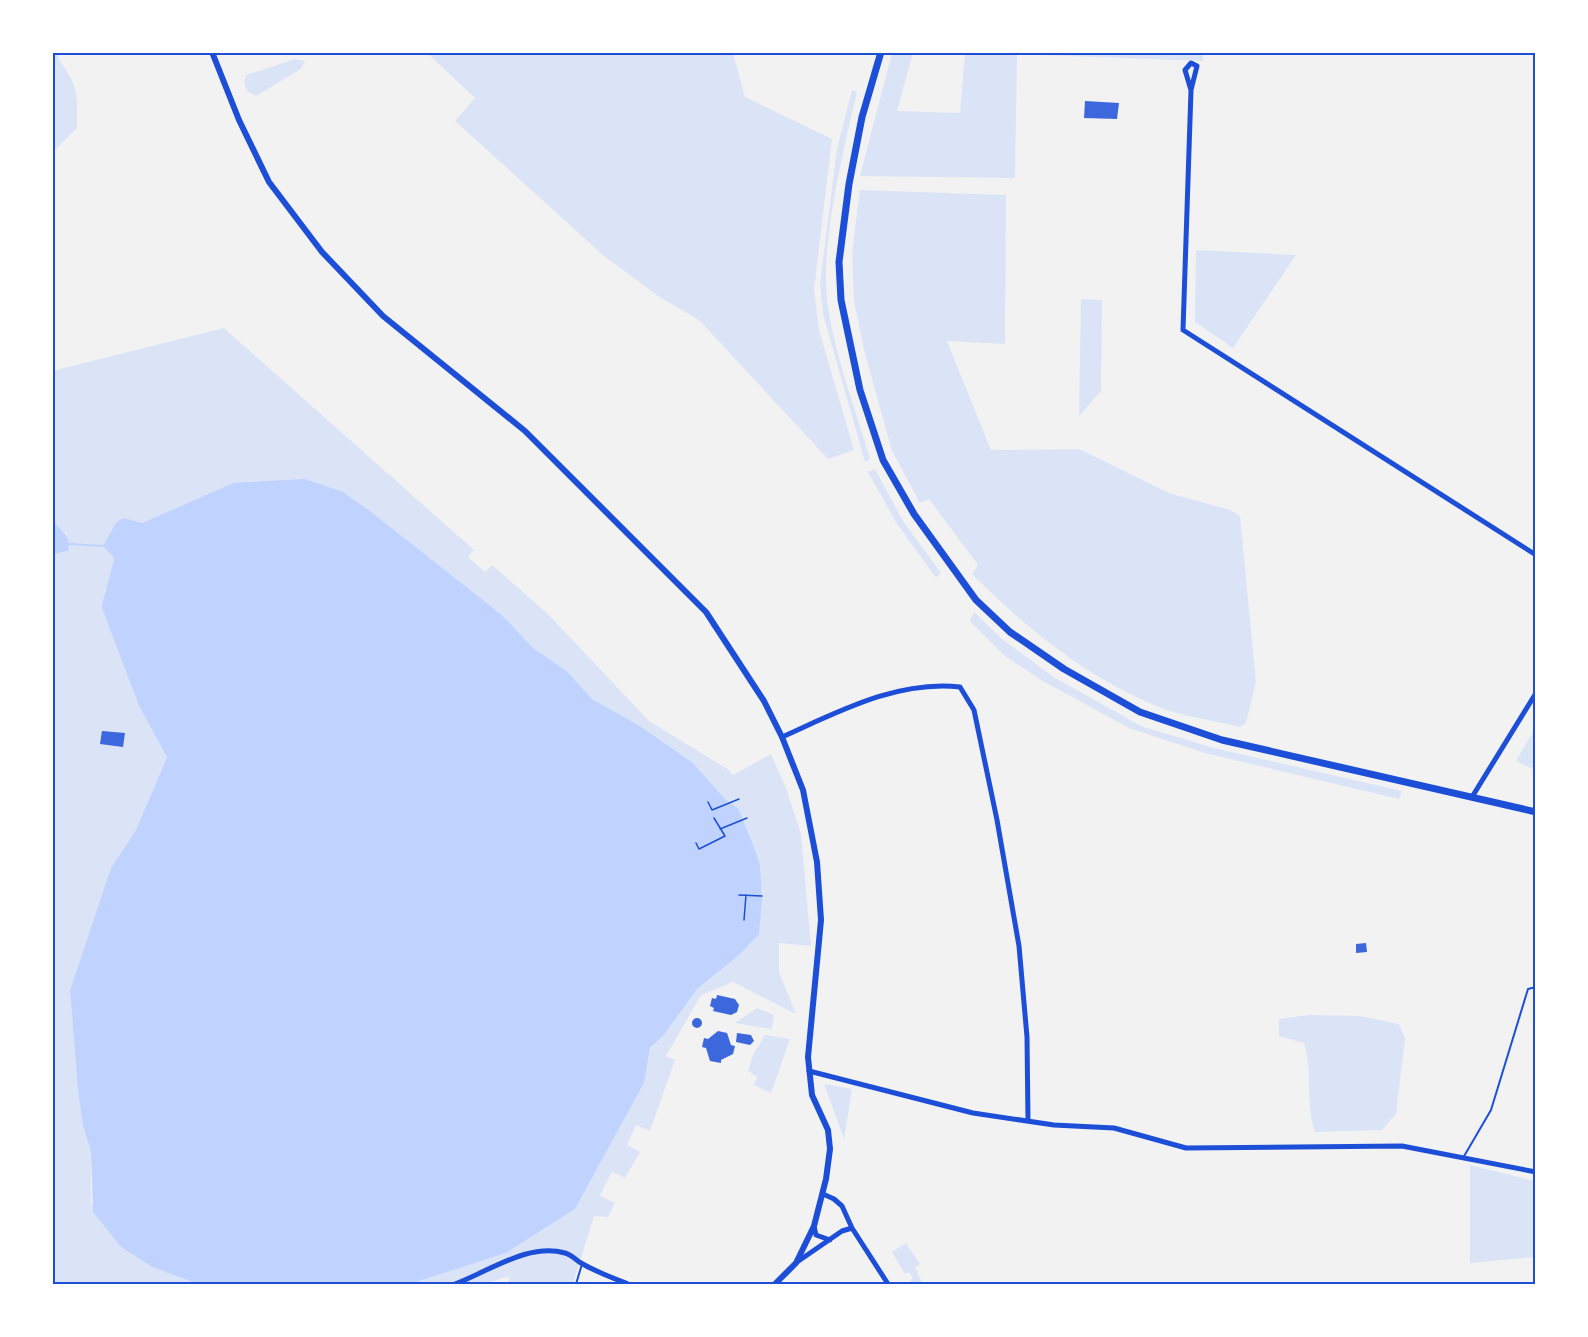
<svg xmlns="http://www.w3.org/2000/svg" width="1588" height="1337" font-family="'DejaVu Sans',sans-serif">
  <rect width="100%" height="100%" fill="#f2f2f2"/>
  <path fill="#dbe4f7" d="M57 53C60 64 69 72 73 83 79 97 77 113 77 128L53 152 52 53Z
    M427 53H733L745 97 832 139 814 290 819 330 854 450 828 459 699 320 661 298 604 256 455 121 475 98Z
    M892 53H913L897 111 960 113 965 53H1203V61L1017 54 1015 178 860 176Z
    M295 59 305 61 301 69 256 96 247 91 244 83 246 75Z
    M852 90 857 92C844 148 825 225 826 282 827 336 855 406 870 459L865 462 823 314 820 283 837 149Z
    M860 190 1006 195 1005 344 947 341 991 450 1079 449 1169 493 1230 510 1240 516 1256 682 1246 723 1240 727C1213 720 1184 717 1159 707 1086 677 1027 629 972 574L978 565 929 499 920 503 892 451 864 350 854 301 852 252Z
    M1196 250 1296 255 1233 348 1195 322Z
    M1081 299 1102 300 1101 391 1079 416Z
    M224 328 474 550 468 557 485 572 492 565 547 613 649 721 729 770 733 775 771 754 786 788 801 834 811 946 779 943V972L796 1014 733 982 701 995 666 1056 675 1060 650 1131 636 1125 627 1145 640 1152 625 1178 612 1172 601 1193 600 1196 615 1203 608 1217 594 1216 573 1284H508L509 1276 486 1284H410L506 1253 575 1209 644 1083 650 1049 663 1036 696 989 739 955 762 899 760 865 738 808 725 799 693 763 640 726 592 699 567 671 533 648 503 616 343 492 233 483 142 523 114 558 110 582 104 592 140 708 167 756 135 832 111 868 70 990 78 1091 83 1126 91 1152V1203L121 1247 152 1267 198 1284H53L52 554 68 551 67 534 53 522 52 371Z
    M875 469 903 521 941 573 936 578 897 524 868 472Z
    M974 612 1002 639 1052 676 1141 726 1214 748 1402 791 1399 799 1205 753 1129 728 1041 680 1005 656 970 621Z
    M1535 728V770L1516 761Z
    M757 1008 774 1015 772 1029 735 1023Z
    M1309 1015 1360 1016 1399 1024 1405 1038 1396 1114 1382 1130 1315 1132C1305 1102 1313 1073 1304 1043L1279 1036V1019Z
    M765 1035 790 1039 771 1093 754 1085 757 1077 748 1071 753 1055Z
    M824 1084 852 1089 844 1139Z
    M1470 1165 1535 1181V1257L1470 1263Z
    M906 1243 920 1264 915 1268 923 1284H912L910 1281 913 1278 909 1272 905 1274 892 1252Z"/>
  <path fill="#bfd3fe" d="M305 479 343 492 375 515 503 616 533 648 567 671 592 699 640 726 693 763 725 799 738 808 752 842 760 865 762 899 759 934 739 955 697 989 663 1036 650 1048 644 1083 575 1209 506 1253 410 1284H198L152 1267 121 1247 93 1212 91 1152 83 1126 78 1091 70 990 111 868 135 832 167 757 140 708 102 608C104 591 111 576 114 558L103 546 116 523 123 518 142 523 233 483Z
    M53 522C63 531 72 537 68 551L53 554Z"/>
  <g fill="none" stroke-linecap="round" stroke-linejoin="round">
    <path stroke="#bfd3fe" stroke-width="2" d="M70 544 103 546"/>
  </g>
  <path fill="#3d67dc" d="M1085 101 1119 103 1117 119 1084 118Z
    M102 731 125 733 123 747 100 744Z
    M1366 943 1367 952 1356 953V944Z
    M717 995 735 999 739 1005 737 1012 731 1015 713 1011 714 1008 710 1006 712 998 716 999Z
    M692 1023a5 5 0 1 1 10 0a5 5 0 1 1-10 0Z
    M718 1031 727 1033 731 1045 735 1046 733 1054 721 1060V1063L710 1061 706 1048 702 1047 704 1038 708 1039Z
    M737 1033 751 1035 754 1041 750 1045 736 1042Z"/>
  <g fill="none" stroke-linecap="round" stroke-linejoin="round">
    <path stroke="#1d4ed8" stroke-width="1.5" d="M708 802 712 810 739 799
      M720 829 747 818
      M696 843 699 849 725 836 714 818
      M739 895 762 896
      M744 920 746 895"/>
    <path stroke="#1d4ed8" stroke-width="2" d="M1463 1158 1491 1110 1528 989 1536 987
      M576 1284 582 1264"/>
    <path stroke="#1d4ed8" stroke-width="5" d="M1191 90 1185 70 1191 63 1197 66 1191 90 1183 330 1536 555
      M782 737C838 712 897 680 960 687L974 710 997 820 1019 946 1027 1037 1028 1121
      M1472 797 1536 693
      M809 1071 973 1113 1054 1125 1114 1128 1186 1148 1402 1146 1536 1172
      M823 1194 834 1199 842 1206 852 1228 888 1284
      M814 1226 816 1235 830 1240
      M797 1262 842 1231 852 1228
      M455 1284C488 1272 529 1242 565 1253 572 1255 576 1260 581 1263 596 1272 613 1278 628 1284"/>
    <path stroke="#1d4ed8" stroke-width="6" d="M212 52 239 120 269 182 322 252 383 316 525 431 706 612 764 701 782 737 803 790 817 862 821 920 808 1057 812 1095 828 1130 830 1149 826 1179 814 1226 796 1263 775 1284"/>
    <path stroke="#1d4ed8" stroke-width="7" d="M881 52 862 117 849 184 839 262 841 300 860 390 883 460 914 514 976 600 1010 632 1064 669 1140 712 1222 740 1536 812"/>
  </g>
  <rect width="1588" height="1337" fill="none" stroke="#ffffff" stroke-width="108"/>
  <rect x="54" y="54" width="1480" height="1229" fill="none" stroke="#1d4ed8" stroke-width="2"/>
</svg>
